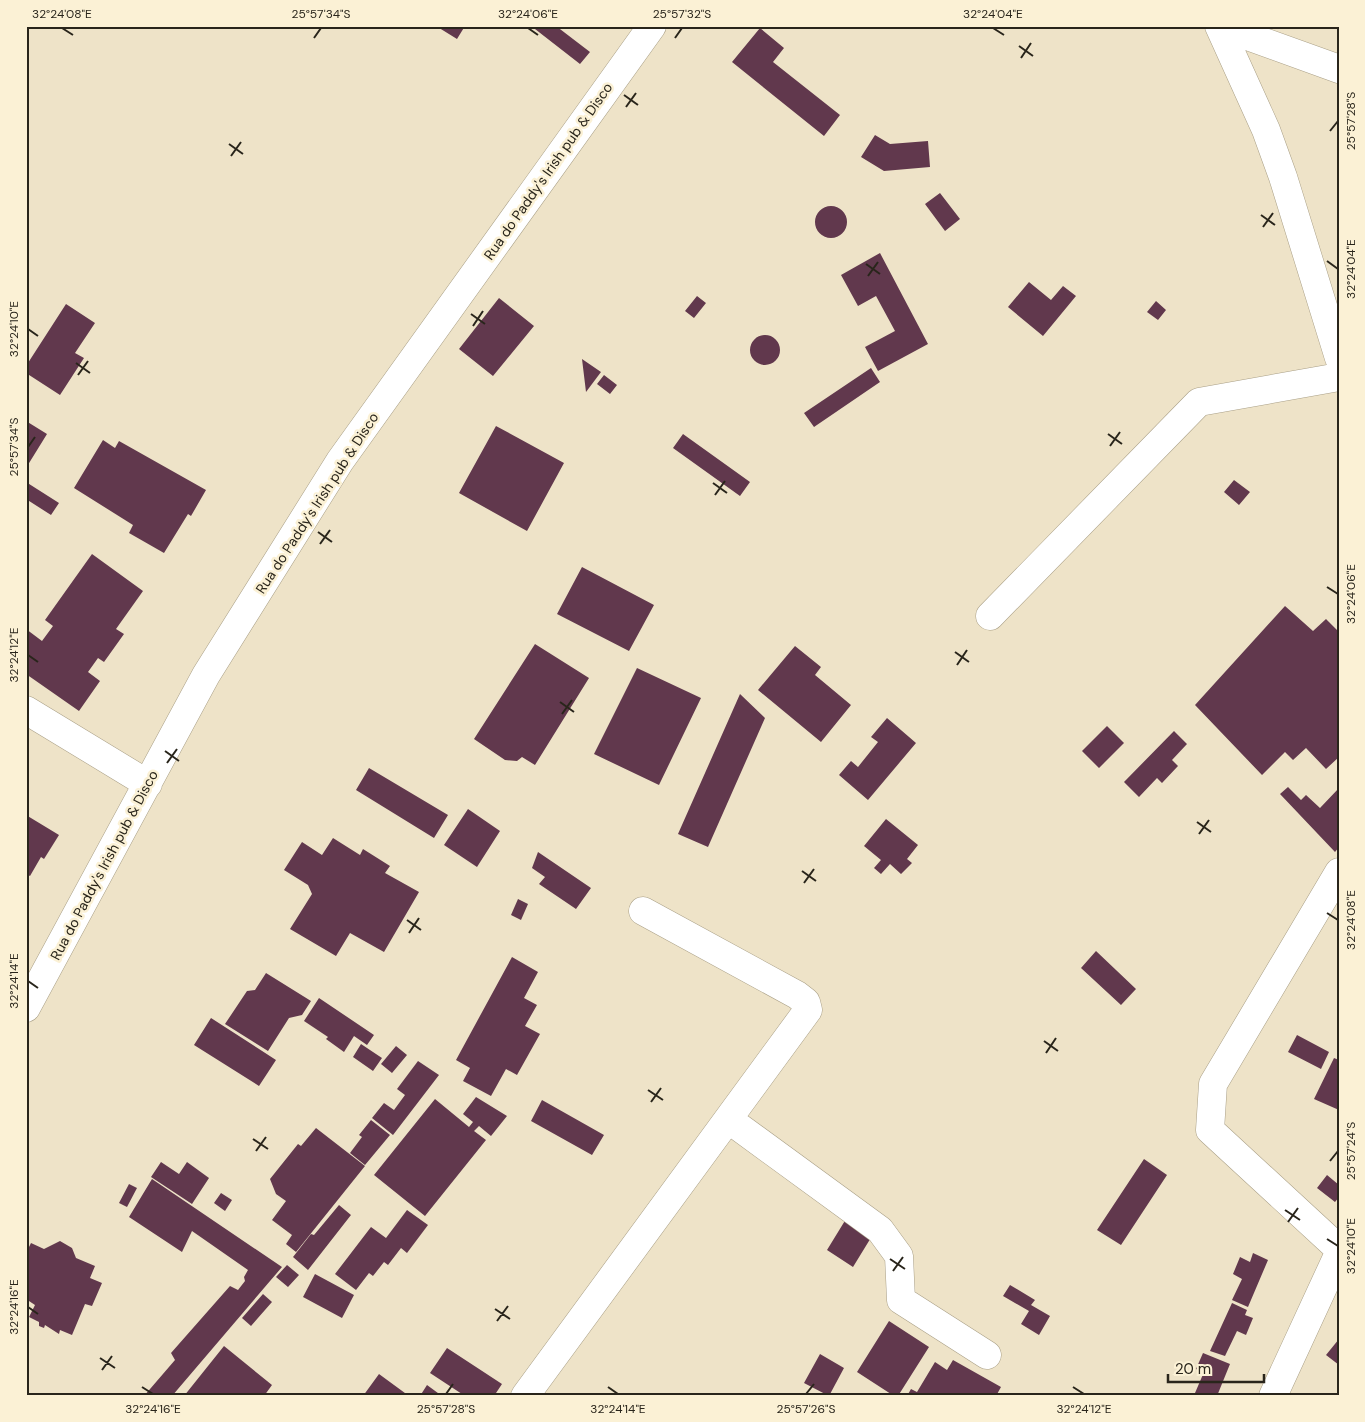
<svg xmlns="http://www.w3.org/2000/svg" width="1365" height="1422" font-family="'DM Sans',sans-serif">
  <rect width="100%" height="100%" fill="#eee3c8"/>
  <path fill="#61384d" d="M436 26H465L457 39Z
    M538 26H556L590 52 580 64 535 29Z
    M760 28 784 48 773 62 840 115 824 136 732 62Z
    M875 135 890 144 928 141 930 167 884 171 861 157Z
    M940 193 960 219 945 231 925 204Z
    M815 222a16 16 0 1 1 32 0a16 16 0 1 1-32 0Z
    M880 253 928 344 878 371 865 347 895 331 876 296 858 306 841 275Z
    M1029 282 1051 300 1063 286 1076 296 1043 336 1008 307Z
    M697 296 706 303 694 318 685 311Z
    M499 298 534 326 493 376 459 349Z
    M1156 301 1166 310 1158 320 1147 312Z
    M66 304 95 323 75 353 84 358 60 395 26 373V366Z
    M750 350a15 15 0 1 1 30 0a15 15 0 1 1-30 0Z
    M582 359 601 372 586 392Z
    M871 368 880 382 814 427 804 413Z
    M604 375 617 385 610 394 597 384Z
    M26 421 47 434 26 468Z
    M496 426 564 463 527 531 459 493Z
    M683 434 750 482 740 496 673 448Z
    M103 440 115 448 119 441 206 490 191 516 188 514 164 553 129 533 133 525 74 488Z
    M1234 480 1250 492 1239 505 1224 492Z
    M26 482 59 503 51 515 26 499Z
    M92 554 143 591 116 629 124 634 104 662 98 658 88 672 100 681 79 711 26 674V629L42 641 53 626 45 620Z
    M582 567 654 605 629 651 557 614Z
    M1285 606 1313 631 1326 619 1339 632V757L1326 769 1306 748 1293 760 1285 752 1262 775 1195 705Z
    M535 644 589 678 535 765 522 757 517 761 505 760 474 739Z
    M795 646 821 667 815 675 851 705 821 742 758 690Z
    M637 668 701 698 659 785 594 754Z
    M740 694 765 718 708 847 678 834Z
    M887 718 916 743 868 800 839 775 851 761 858 767 878 742 871 737Z
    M1107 726 1124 743 1099 768 1082 751Z
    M1174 731 1187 744 1172 760 1178 766 1162 783 1157 778 1139 797 1124 782Z
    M369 768 448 815 434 838 356 790Z
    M1288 787 1301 800 1306 795 1320 808 1339 788V847L1335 852 1280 794Z
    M468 809 500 831 477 867 444 845Z
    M26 815 59 835 44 859 41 857 30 876 26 874Z
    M886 819 918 845 907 859 912 863 901 874 890 864 881 874 874 868 881 860 864 846Z
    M333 838 360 855 363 849 390 866 385 873 419 892 384 952 350 933 336 956 290 929 312 894 308 885 284 870 302 842 322 855Z
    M538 852 591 888 576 909 539 884 545 877 532 868Z
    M518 899 528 904 521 920 511 915Z
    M1096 951 1136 989 1121 1005 1081 968Z
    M512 957 538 972 524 998 537 1005 525 1026 540 1034 517 1075 506 1069 491 1096 463 1081 470 1068 456 1060Z
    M266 973 311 1001 302 1015 289 1018 268 1051 225 1024 247 991 255 990Z
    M319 998 374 1035 367 1045 354 1036 344 1052 326 1039 328 1037 304 1021Z
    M211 1018 276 1060 259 1086 194 1045Z
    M1297 1035 1329 1052 1321 1069 1288 1052Z
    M361 1044 382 1058 373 1071 353 1057Z
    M396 1046 407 1055 392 1073 381 1064Z
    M1334 1058 1339 1060V1110L1314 1099Z
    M418 1061 439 1075 393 1135 372 1118 384 1103 394 1110 405 1095 397 1089Z
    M476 1097 507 1116 491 1136 479 1126 474 1131 486 1140 425 1216 374 1175 435 1099 469 1127 473 1122 463 1114Z
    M542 1100 604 1135 592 1155 531 1121Z
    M371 1120 390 1135 365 1165 350 1153 362 1137 359 1135Z
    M316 1128 365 1166 296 1252 286 1244 292 1235 272 1220 286 1201 276 1194 270 1179 298 1144 301 1146Z
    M1144 1159 1167 1175 1121 1245 1097 1230Z
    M161 1162 179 1174 187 1162 209 1178 192 1204 151 1177Z
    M1327 1175 1339 1185V1197L1335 1202 1317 1188Z
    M152 1179 282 1267 172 1396H144L175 1360 171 1353 230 1286 238 1290 245 1281 244 1277 248 1270 192 1231 182 1252 129 1217Z
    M129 1184 137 1188 127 1207 119 1203Z
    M221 1193 232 1200 225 1211 214 1203Z
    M339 1205 351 1215 308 1270 293 1257 311 1234 314 1235Z
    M407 1210 428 1225 407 1253 401 1248 388 1265 384 1262 373 1276 369 1273 356 1290 335 1274 371 1227 386 1238Z
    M846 1219 872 1236 853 1267 827 1250Z
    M60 1241 72 1248 76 1258 95 1266 90 1278 102 1283 92 1306 85 1304 72 1335 60 1330 59 1334 45 1325 44 1328 39 1326V1322L29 1317 35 1305 26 1299V1253L31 1243 44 1249Z
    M1253 1253 1268 1260 1248 1307 1232 1300 1242 1279 1233 1274 1240 1257 1250 1262Z
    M287 1265 299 1275 288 1287 276 1277Z
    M315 1274 354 1295 342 1318 303 1297Z
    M1010 1285 1035 1300 1031 1305 1050 1316 1039 1335 1021 1324 1029 1311 1003 1296Z
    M263 1294 272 1302 251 1326 242 1318Z
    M1232 1303 1247 1310 1245 1315 1253 1318 1246 1335 1237 1331 1225 1356 1210 1351Z
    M889 1321 929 1347 898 1396H894L857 1372Z
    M1339 1339V1365L1326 1355Z
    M224 1346 272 1385 264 1396H184Z
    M447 1348 502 1384 494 1396H465L430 1373Z
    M1203 1353 1230 1364 1217 1396H1204L1195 1393 1204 1372 1196 1369Z
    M820 1354 844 1368 829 1396 804 1383Z
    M953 1360 1001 1387 996 1396H907L911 1389 917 1392 935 1362 947 1370Z
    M379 1374 409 1396H363Z
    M427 1385 442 1396H420Z"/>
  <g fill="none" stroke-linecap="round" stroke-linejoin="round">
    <defs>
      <path id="street" d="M1219 26 1266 130 1283 177 1339 358
        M1220 26 1339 69
        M990 616 1199 402 1339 377
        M26 710 148 784
        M1339 872 1213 1084 1210 1130 1339 1249
        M26 1008 206 675 340 461 652 26
        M728 1119 880 1230 899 1256 901 1300 987 1355
        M525 1396 808 1010 806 1002 797 995 643 911
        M1273 1396 1339 1253"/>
    </defs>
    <use href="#street" stroke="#a99f86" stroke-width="29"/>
    <use href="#street" stroke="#fff" stroke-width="28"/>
  </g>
  <path fill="none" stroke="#29251b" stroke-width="2" d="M62 28 73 35M528 28 538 35M993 28 1004 35M314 38 321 28M675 38 682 28M1019 46 1033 56M1021 58 1031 43M624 95 638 105M626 107 636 93M1330 131 1338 121M229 144 243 154M231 156 241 142M1261 215 1275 225M1263 227 1273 213M1327 261 1338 269M866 264 880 274M868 276 878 262M471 314 485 324M473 326 483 311M28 329 38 336M76 363 90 373M78 375 88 361M1108 434 1122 444M1110 446 1120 432M28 447 35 437M713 483 727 493M715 495 725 481M318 532 332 542M320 544 330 530M1327 587 1338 594M955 652 969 662M28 655 38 662M957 665 967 650M560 702 574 712M562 714 572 700M165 751 179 761M167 763 177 749M1197 822 1211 832M1199 834 1209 820M802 871 816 881M804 883 814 869M1327 913 1338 920M407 920 421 930M409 933 419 918M28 981 38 988M1044 1041 1058 1051M1046 1053 1056 1038M648 1090 663 1100M651 1102 661 1088M253 1139 268 1149M256 1151 266 1137M1330 1161 1338 1151M1285 1210 1300 1220M1288 1222 1298 1208M1327 1239 1338 1246M890 1259 905 1269M893 1271 903 1257M28 1307 38 1314M495 1309 510 1319M497 1321 508 1306M100 1358 115 1368M102 1370 112 1356M142 1387 153 1394M608 1387 618 1394M1073 1387 1084 1394M446 1394 453 1384M806 1394 814 1384"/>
  <g text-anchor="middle" stroke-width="5" stroke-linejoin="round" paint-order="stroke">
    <g font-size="14" fill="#29251b" stroke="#fbf1d5">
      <text transform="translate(548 171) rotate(-55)" y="5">Rua do Paddy's Irish pub &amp; Disco</text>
      <text transform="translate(317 503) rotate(-57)" y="5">Rua do Paddy's Irish pub &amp; Disco</text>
      <text transform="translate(104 865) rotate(-62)" y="5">Rua do Paddy's Irish pub &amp; Disco</text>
    </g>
  </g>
  <rect width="1365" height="1422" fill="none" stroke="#fbf1d5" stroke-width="55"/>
  <path d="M1168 1374v8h96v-8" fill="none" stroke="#29251b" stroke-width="2.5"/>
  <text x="1175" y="1374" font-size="15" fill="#29251b" stroke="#fbf1d5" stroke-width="4" paint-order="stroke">20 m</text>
  <rect x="28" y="28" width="1310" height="1366" fill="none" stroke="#29251b" stroke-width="2"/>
  <g font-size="12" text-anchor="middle" fill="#29251b">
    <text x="62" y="18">32°24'08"E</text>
    <text x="321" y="18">25°57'34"S</text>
    <text x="528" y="18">32°24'06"E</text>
    <text x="682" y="18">25°57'32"S</text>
    <text x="993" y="18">32°24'04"E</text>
    <text transform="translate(1351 121) rotate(-90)" y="4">25°57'28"S</text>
    <text transform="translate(1351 269) rotate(-90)" y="4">32°24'04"E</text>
    <text transform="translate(14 329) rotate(-90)" y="4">32°24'10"E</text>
    <text transform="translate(14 447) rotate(-90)" y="4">25°57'34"S</text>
    <text transform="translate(1351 594) rotate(-90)" y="4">32°24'06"E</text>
    <text transform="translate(14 655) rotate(-90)" y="4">32°24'12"E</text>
    <text transform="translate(1351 920) rotate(-90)" y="4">32°24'08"E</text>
    <text transform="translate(14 981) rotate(-90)" y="4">32°24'14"E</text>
    <text transform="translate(1351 1151) rotate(-90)" y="4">25°57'24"S</text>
    <text transform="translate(1351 1246) rotate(-90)" y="4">32°24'10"E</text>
    <text transform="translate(14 1307) rotate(-90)" y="4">32°24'16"E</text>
    <text x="153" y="1413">32°24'16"E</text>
    <text x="446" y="1413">25°57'28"S</text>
    <text x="618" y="1413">32°24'14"E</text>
    <text x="806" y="1413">25°57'26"S</text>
    <text x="1084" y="1413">32°24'12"E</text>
  </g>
</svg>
